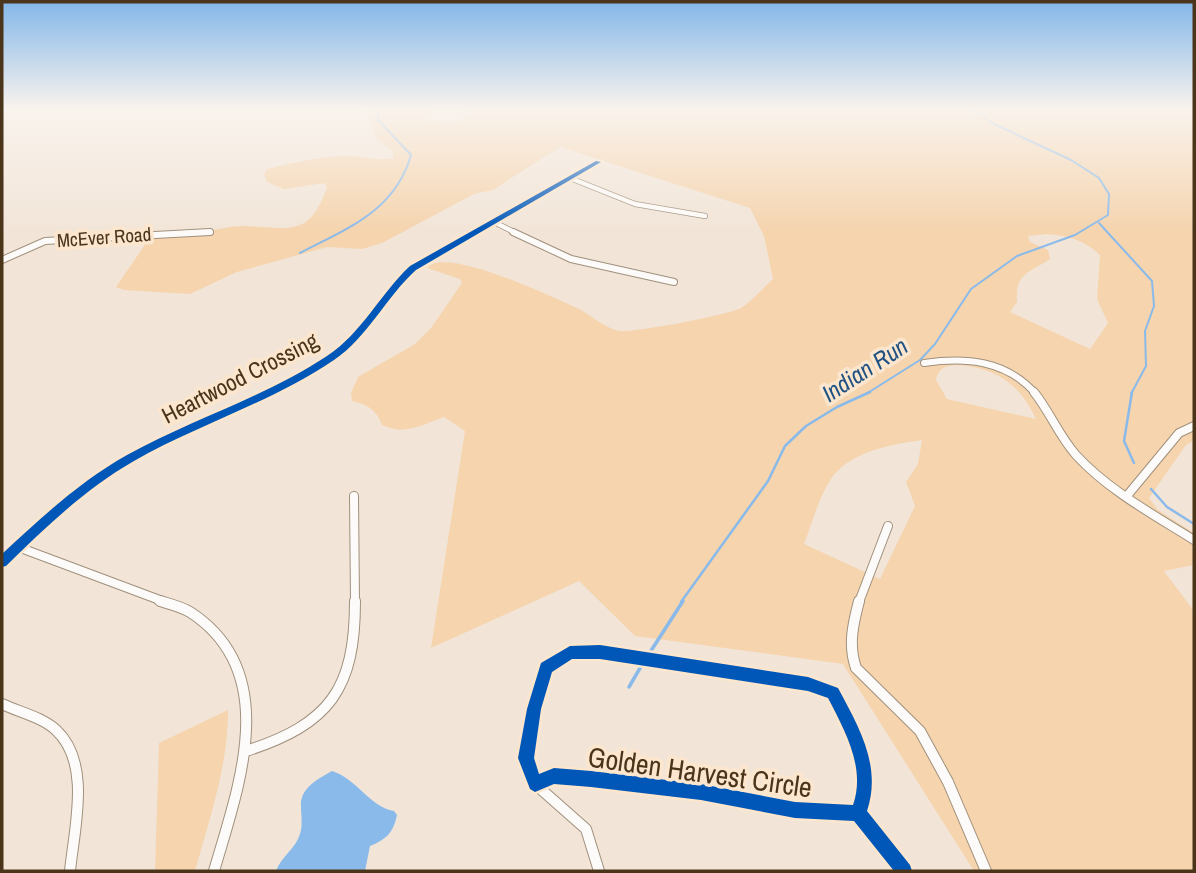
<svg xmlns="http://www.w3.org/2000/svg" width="1196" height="873" font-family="'Archivo Narrow',sans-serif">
  <rect width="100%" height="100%" fill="#f2e5d8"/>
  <path fill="#f5d4ae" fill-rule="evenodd" d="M368 109H435L423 118 422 121 460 122 470 109H1194V441L1186 445 1149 498 1158 510 1194 533V565L1164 571 1194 611V871H974L843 664 635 636 579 581 431 648 465 431 444 417C421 425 405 436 382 425 376 409 368 405 352 401L351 393 358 377 415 344 431 328 462 283 460 279 427 268C444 245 552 297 577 308 591 315 603 327 619 331 633 333 728 315 741 308 752 301 763 288 773 279L764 236 750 208 560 147 493 190 474 194 382 243 362 249 327 247 237 272 190 294 124 290 116 287 153 233C173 229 193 232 213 230 222 229 231 226 240 226 286 226 308 242 327 187L325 183 284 189 267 182 264 174 267 169C292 163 318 157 344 156 361 155 377 162 393 158V151L377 139 366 111ZM1047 234C1070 236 1084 240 1100 255L1097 299 1108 323 1090 349 1010 312 1017 302C1015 273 1029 273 1050 259L1048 250 1030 242 1028 236ZM960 365C999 370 1019 384 1036 419L947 399 936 380C939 366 947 366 960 365ZM922 440 918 464 906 482 915 506 880 579 804 544C812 524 818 500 829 482 848 451 890 445 922 440Z
    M228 710C228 766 210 817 195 871H155L159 743Z"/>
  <path fill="#8abaea" d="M332 771C357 779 370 807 394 811L397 815C393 833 387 839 370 846L365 871H276C281 857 296 848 300 834 303 826 301 815 301 806 300 788 318 779 332 771Z"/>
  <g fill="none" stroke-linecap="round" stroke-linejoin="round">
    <path stroke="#8abaea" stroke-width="2" d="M1099 223 1152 281 1154 306 1145 331 1146 366 1131 394
      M300 253C348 228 395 211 411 155L378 120 379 115 374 109
      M866 394 920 360 935 344 971 289 1017 256 1075 235 1108 215 1109 194 1099 178 1071 160 994 124 971 109"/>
    <path stroke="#8abaea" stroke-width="2.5" d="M1132 392 1124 441 1134 463
      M1151 489 1167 507 1194 524
      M681 602 768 481 785 446 806 426 837 407 870 392"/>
    <path stroke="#8abaea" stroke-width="3.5" d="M647 657 683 601
      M629 687 643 663"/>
    <defs>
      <path id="minor-far3" d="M570 178 635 204 705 216
        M494 222 516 233
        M185 233 210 232
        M473 233 598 162"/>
      <path id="minor-far2" d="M513 232 571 259 674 282
        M2 260 45 241 210 232
        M924 363C966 357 1006 360 1036 394
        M265 394 303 374 343 349 413 268 477 232"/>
      <path id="minor-far1" d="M1034 392C1050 412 1059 436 1076 455 1108 490 1154 515 1194 540
        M354 496 355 602
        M1126 497 1179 433 1194 426
        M18 547 165 602
        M2 562C33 532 64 501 100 477 152 442 212 419 269 392
        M859 602 888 526"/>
      <path id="minor" d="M160 601C170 604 182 607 190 612 283 672 238 788 214 871
        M859 601C853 624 848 645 856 668L920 731 948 782 986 871
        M600 652 808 684 833 693C853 732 874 769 858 813L795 810 701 792 591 779 554 776 535 784 526 758 534 709 546 668 570 653Z
        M2 704C19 712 42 717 56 730 92 763 74 829 70 871
        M246 751C330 724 355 689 355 601
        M535 784 586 829 599 871
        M858 813 904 871"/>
    </defs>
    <use href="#minor-far3" stroke="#a0907c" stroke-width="6"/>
    <use href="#minor-far2" stroke="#a0907c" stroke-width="8"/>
    <use href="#minor-far1" stroke="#a0907c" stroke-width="10"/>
    <use href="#minor" stroke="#a0907c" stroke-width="12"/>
    <use href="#minor-far3" stroke="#fdfbf9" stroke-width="4.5"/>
    <use href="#minor-far2" stroke="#fdfbf9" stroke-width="6"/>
    <use href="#minor-far1" stroke="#fdfbf9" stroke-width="8"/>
    <use href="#minor" stroke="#fdfbf9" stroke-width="10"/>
    <defs>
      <path id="cycleway" d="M596 161 601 162 416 270C386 297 368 337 334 360 272 402 199 424 134 461 85 489 46 527 6 566L2 567V554C41 518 79 482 127 455 192 419 265 397 327 356 362 333 380 294 410 266Z
        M600 645 808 677 838 688C859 727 882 766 867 811L910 865 912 871H894L854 821 795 818 701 800 591 787 554 784 535 792 530 789 518 758 527 709 541 663 570 646ZM572 659H600L808 691 828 698C845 731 866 768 853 805L795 802 701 784 591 771 554 768 539 774 534 758 541 709 552 672Z"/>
    </defs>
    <use href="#cycleway" stroke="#fce6cd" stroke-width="5"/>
    <use href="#cycleway" fill="#0057b8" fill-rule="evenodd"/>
  </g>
  <linearGradient id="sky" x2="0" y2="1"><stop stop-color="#82b6e9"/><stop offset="0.47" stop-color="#f9f3ed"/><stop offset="1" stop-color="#f9f3ed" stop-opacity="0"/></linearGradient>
  <rect width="1196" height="231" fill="url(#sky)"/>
  <g text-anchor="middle" stroke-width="7" stroke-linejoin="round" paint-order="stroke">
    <g font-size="19" fill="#4a341a" stroke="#fce6cd">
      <text transform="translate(104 237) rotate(-4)" y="7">McEver Road</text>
    </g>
    <g font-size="23" fill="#4a341a" stroke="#fce6cd">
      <text transform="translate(240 378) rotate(-27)" y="8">Heartwood Crossing</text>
    </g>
    <g font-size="24" font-style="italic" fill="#1f5283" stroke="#fce6cd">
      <text transform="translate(865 370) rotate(-33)" y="8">Indian Run</text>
    </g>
    <g font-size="28" fill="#4a341a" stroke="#fce6cd">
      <text transform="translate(700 772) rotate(8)" y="10">Golden Harvest Circle</text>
    </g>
  </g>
  <rect width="1196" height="873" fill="none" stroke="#4a341a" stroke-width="7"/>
</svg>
